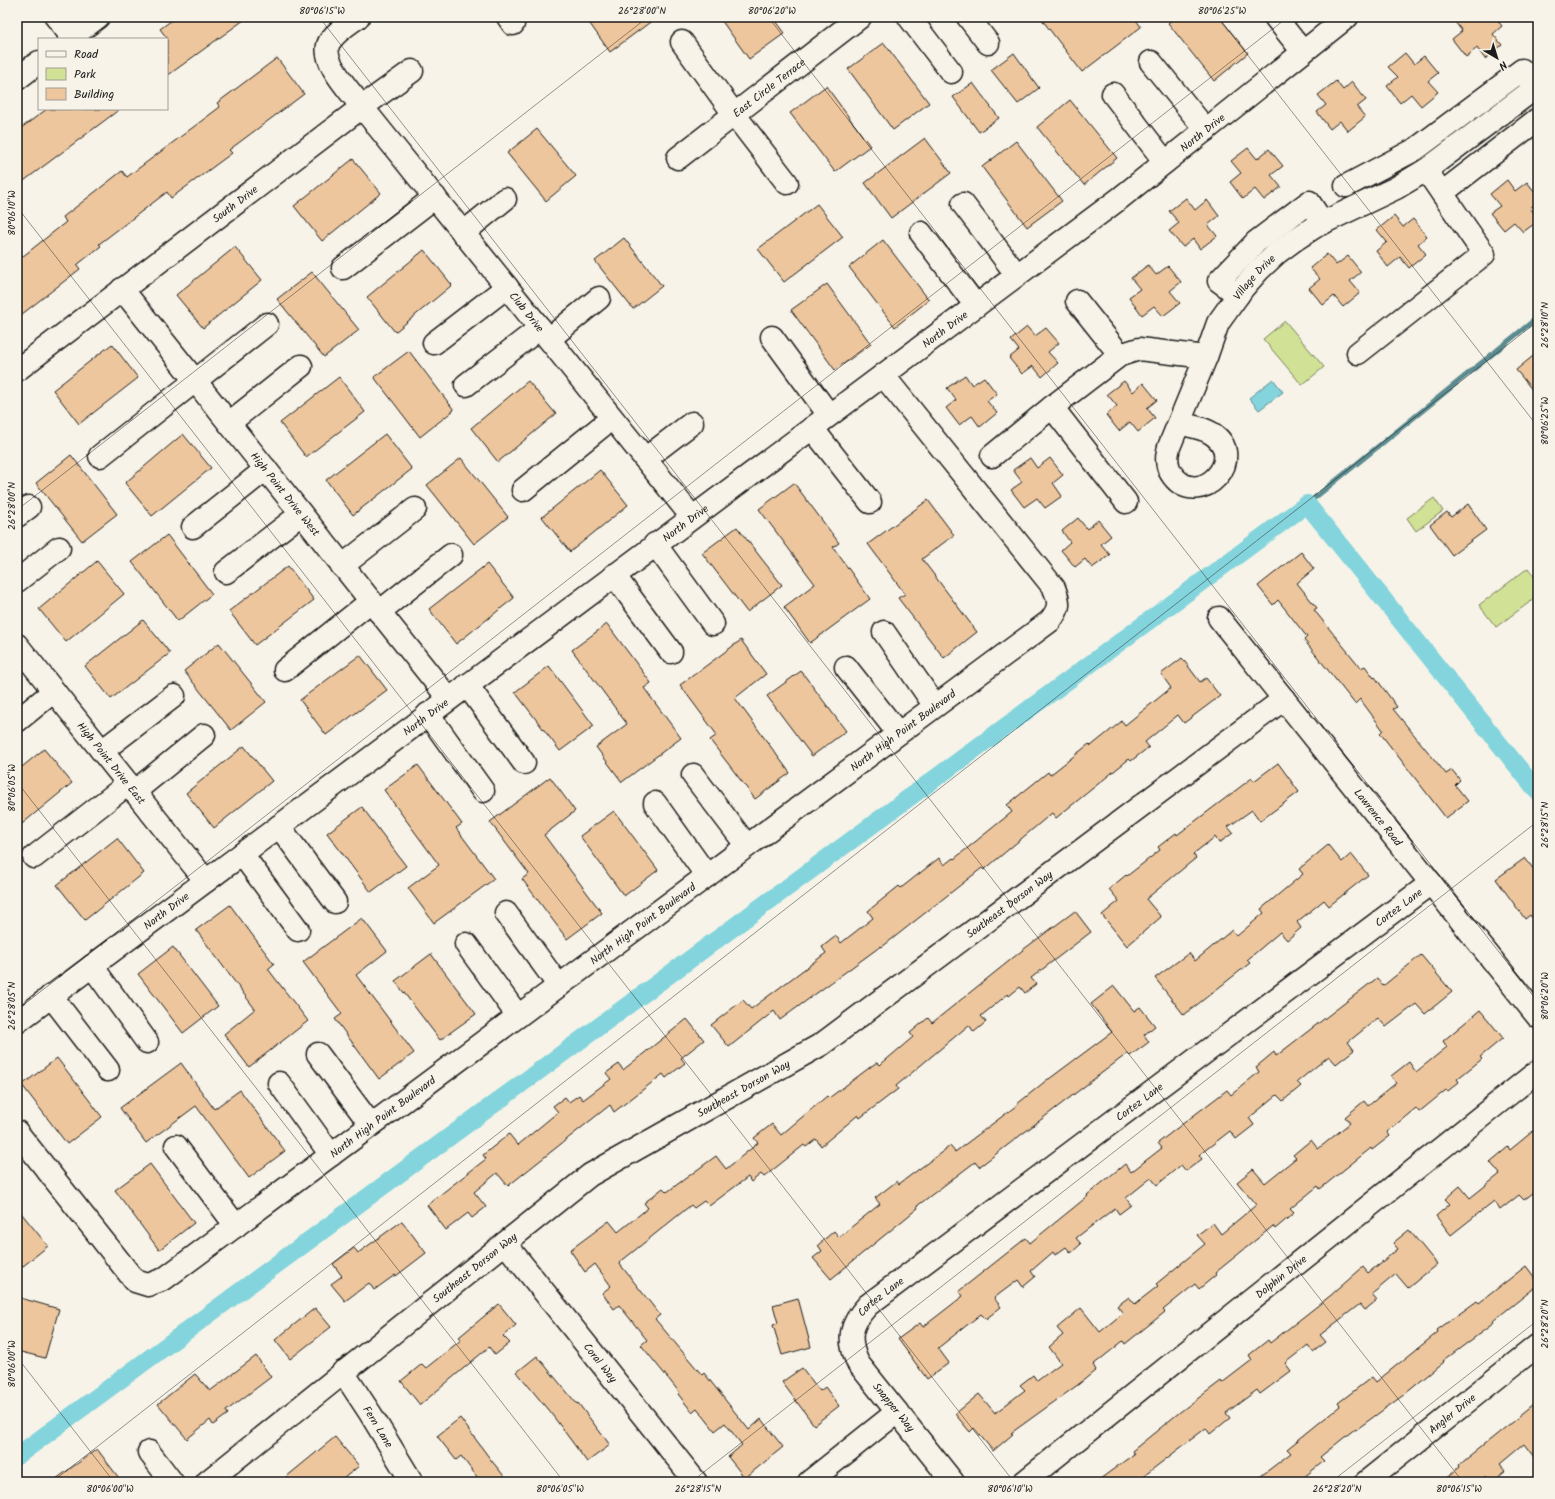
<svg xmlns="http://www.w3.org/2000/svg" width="1555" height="1499" font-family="Kalam,sans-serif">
  <rect width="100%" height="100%" fill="#f7f3e8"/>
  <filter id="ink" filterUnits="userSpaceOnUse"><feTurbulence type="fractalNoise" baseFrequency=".025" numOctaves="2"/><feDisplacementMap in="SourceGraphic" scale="8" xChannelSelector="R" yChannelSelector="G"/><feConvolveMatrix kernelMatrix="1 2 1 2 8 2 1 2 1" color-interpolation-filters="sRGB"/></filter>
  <g filter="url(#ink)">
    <path fill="#d1e296" stroke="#767f59" d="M1285 321 1324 367 1302 385 1263 339Z
      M1434 498 1443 511 1416 531 1407 518Z
      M1528 568 1538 582V596L1496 627 1479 605Z"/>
    <path fill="#83d4dc" stroke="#5a8a8f" d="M1273 379 1283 392 1259 410 1249 398Z"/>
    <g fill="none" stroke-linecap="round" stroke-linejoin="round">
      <path stroke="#5a8a8f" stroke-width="5" d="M1307 504 1538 317"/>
      <path stroke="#83d4dc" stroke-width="18" d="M17 1456 1307 504 1538 792"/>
    </g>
    <path fill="#edc69d" stroke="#1c1c1c" d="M176 17H248L167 76V38L160 29Z
      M585 17H657L610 52Z
      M719 17H773L785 33 749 59Z
      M1040 17H1134L1141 27 1082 72Z
      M1175 17H1219L1248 53 1214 81 1168 23Z
      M1451 17H1495L1502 26 1493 34 1502 45 1485 59 1477 48 1466 57 1452 39 1462 31Z
      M884 43 929 103 893 130 848 69Z
      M1014 53 1039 88 1018 104 991 70Z
      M1405 53 1414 64 1424 56 1438 73 1428 81 1438 92 1421 106 1411 94 1400 103 1387 86 1398 77 1388 67Z
      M277 58 304 94 229 150 232 153 171 198 167 192 99 244 101 246 77 265 80 269 17 318V261L66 222 63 217 122 171 127 177 220 107 217 103Z
      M1336 81 1343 90 1352 82 1366 100 1357 107 1365 117 1348 131 1340 121 1330 129 1317 112 1326 105 1318 95Z
      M973 83 999 118 979 132 953 97Z
      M826 86 870 146 835 172 790 113Z
      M1070 100 1117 158 1084 185 1037 127Z
      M47 109H120L17 186V131Z
      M537 129 576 176 546 201 507 153Z
      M925 138 951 173 891 218 865 183Z
      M1016 141 1062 201 1027 227 982 167Z
      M1248 148 1257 159 1269 149 1283 166 1271 175 1281 187 1264 200 1255 189 1243 199 1230 182 1241 173 1231 161Z
      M353 159 381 193 322 241 294 206Z
      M1507 180 1515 191 1527 182 1538 196V202L1530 208 1538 218V221L1523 232 1514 222 1504 230 1490 213 1500 206 1490 194Z
      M1186 198 1195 210 1207 200 1219 216 1208 225 1217 236 1200 249 1193 239 1183 247 1169 231 1179 223 1169 211Z
      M817 204 843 237 784 282 758 249Z
      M1394 216 1403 227 1413 219 1427 236 1418 244 1426 254 1409 268 1400 257 1388 267 1376 251 1387 242 1377 230Z
      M624 238 662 286 633 309 595 261Z
      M883 240 929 300 895 327 849 267Z
      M235 247 262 280 203 328 176 295Z
      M424 250 452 285 395 332 367 297Z
      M1327 254 1336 265 1348 256 1361 272 1350 281 1360 293 1343 307 1334 296 1323 305 1309 288 1320 279 1310 268Z
      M1148 265 1156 275 1168 266 1181 282 1170 291 1180 303 1163 316 1154 306 1142 315 1129 297 1140 289 1131 278Z
      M312 272 359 330 324 357 277 299Z
      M827 284 871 344 835 370 791 310Z
      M1027 327 1035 336 1046 328 1059 343 1048 352 1058 363 1042 377 1033 366 1022 374 1009 358 1019 350 1011 340Z
      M112 344 138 378 79 424 53 390Z
      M409 351 454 410 420 437 374 377Z
      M1538 352V397L1516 370Z
      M965 375 972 385 984 377 997 394 987 401 997 413 980 427 972 416 959 425 946 408 956 400 947 388Z
      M339 377 365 412 306 457 280 423Z
      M528 381 556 414 498 462 471 428Z
      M1124 381 1133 392 1143 383 1157 400 1147 408 1155 418 1138 432 1130 422 1119 431 1106 415 1117 406 1107 394Z
      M183 434 211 468 152 516 125 483Z
      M385 434 412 469 353 515 326 480Z
      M71 455 117 514 82 541 36 483Z
      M461 458 508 517 474 544 427 485Z
      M1030 458 1037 468 1050 458 1063 475 1053 483 1062 496 1045 508 1037 498 1024 507 1011 490 1022 482 1013 470Z
      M600 470 628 505 570 552 542 517Z
      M794 483 839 543 833 547 870 599 810 643 784 607 815 584 759 509Z
      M928 500 954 535 922 559 977 632 944 658 898 598 905 594 868 544Z
      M1468 504 1486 530 1452 555 1430 525 1447 512 1451 517Z
      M1078 518 1087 529 1098 520 1111 536 1101 544 1110 555 1092 568 1085 559 1075 567 1061 550 1070 542 1062 531Z
      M737 527 782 585 747 612 702 553Z
      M167 535 212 594 178 621 132 562Z
      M1301 552 1314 569 1297 583 1317 608 1314 610 1361 668 1365 666 1374 678 1375 677 1397 707 1393 709 1438 764 1446 774 1452 770 1460 780 1455 785 1468 801 1446 818 1380 733 1383 730 1360 699 1355 704 1304 640 1307 637 1278 600 1273 605 1258 586Z
      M97 561 124 594 66 642 39 609Z
      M487 564 514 598 456 644 429 609Z
      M288 566 314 600 255 645 229 611Z
      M143 620 170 653 111 699 85 666Z
      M607 624 651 683 644 688 681 738 622 782 596 747 627 724 572 650Z
      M741 640 766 674 735 698 790 773 755 799 710 740 717 735 680 685Z
      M219 643 266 702 231 730 184 671Z
      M360 655 387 690 326 735 300 700Z
      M1182 658 1200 682 1206 678 1220 696 1184 723 1178 715 1145 742 1149 747 1131 761 1129 759 1056 818 1052 813 984 870 982 868 882 947 881 946 780 1020 774 1011 729 1047 711 1025 743 1000 751 1009 826 953 822 947 836 936 841 943 873 918 868 911 899 886 901 888 939 858 944 865 953 858 954 859 1012 812 1007 805 1048 772 1050 775 1089 744 1091 746 1122 721 1125 725 1171 688 1161 674Z
      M549 666 594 726 560 751 515 692Z
      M801 671 846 731 812 756 767 696Z
      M244 746 272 781 214 828 186 793Z
      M44 749 72 783 17 828V771Z
      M1278 763 1299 792 1260 821 1252 810 1228 827 1233 833 1219 843 1215 837 1193 854 1196 858 1146 899 1161 917 1127 946 1102 915 1119 901 1109 889 1126 875 1127 876 1160 850 1158 847 1176 833 1177 835 1252 778 1254 781Z
      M418 765 462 824 456 828 494 879 434 923 408 888 439 865 384 790Z
      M550 777 575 811 544 835 602 913 567 939 522 879 529 874 490 822Z
      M362 807 406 866 371 892 327 833Z
      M614 811 658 870 624 896 580 836Z
      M117 838 144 873 85 920 57 885Z
      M1328 845 1342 862 1351 854 1368 875 1329 906 1324 900 1297 922 1301 928 1287 940 1280 932 1247 960 1250 963 1184 1015 1155 978 1189 953 1195 961 1232 930 1237 936 1264 913 1261 909 1303 874 1299 869Z
      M1525 858 1538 875V926L1530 915 1525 919 1496 879Z
      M230 905 274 964 268 969 308 1021 249 1067 224 1034 255 1009 196 930Z
      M1075 911 1091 932 1031 978 1036 984 1025 993 1020 987 1009 996 1008 994 981 1016 986 1022 974 1032 969 1025 896 1086 898 1089 860 1118 858 1115 821 1146 816 1139 806 1147 804 1145 764 1177 761 1174 751 1182 748 1177 709 1206 704 1201 694 1208 691 1205 619 1263 660 1315 655 1319 702 1375 704 1373 749 1430 761 1419 783 1447 745 1478 728 1457 742 1445 725 1423 715 1431 697 1408 692 1412 678 1394 680 1393 641 1345 647 1340 619 1305 614 1309 602 1293 611 1286 595 1264 585 1272 570 1250 609 1221 618 1232 648 1208 644 1203 663 1188 667 1192 716 1156 726 1169 758 1143 754 1138 772 1124 781 1135 827 1096 829 1098 877 1062 880 1065 913 1037 910 1033 928 1018 932 1023 1024 949Z
      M362 918 387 951 356 975 414 1053 379 1079 335 1019 342 1014 303 962Z
      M173 947 218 1006 183 1033 138 974Z
      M431 954 476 1014 440 1040 395 981Z
      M1421 955 1452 992 1425 1014 1416 1004 1386 1027 1378 1018 1348 1042 1354 1050 1336 1064 1329 1056 1297 1082 1301 1086 1283 1101 1277 1095 1249 1118 1254 1125 1236 1139 1230 1131 1199 1155 1202 1159 1186 1171 1181 1165 1157 1185 1151 1178 1126 1198 1131 1205 1119 1214 1115 1208 1076 1238 1081 1244 1071 1253 1066 1247 1055 1255 1053 1252 1031 1271 1035 1277 1023 1287 1018 1280 994 1298 1001 1307 986 1319 981 1314 938 1348 949 1363 927 1379 898 1339 920 1323 923 1327 963 1296 959 1291 1026 1238 1030 1243 1088 1196 1087 1195 1125 1164 1131 1172 1162 1148 1158 1143 1172 1132 1227 1090 1231 1095 1259 1072 1256 1067 1274 1052 1276 1056 1377 978 1383 986Z
      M1114 986 1134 1011 1140 1007 1155 1026 1144 1035 1149 1042 1130 1056 1128 1053 979 1167 975 1162 917 1206 918 1208 831 1279 813 1258 822 1251 818 1245 834 1231 839 1237 880 1204 875 1198 897 1181 899 1184 950 1146 955 1152 1016 1106V1105L1048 1079H1049L1112 1032 1091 1004Z
      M1480 1010 1503 1038 1480 1057 1482 1059 1457 1079 1459 1082 1448 1091 1446 1090 1419 1112 1416 1108 1387 1132 1390 1136 1372 1150 1371 1148 1320 1189 1318 1186 1290 1209 1294 1213 1275 1229 1273 1226 1215 1273 1216 1275 1199 1289 1195 1284 1163 1310 1165 1312 1125 1344 1123 1341 1093 1365 1096 1370 1079 1384 1011 1433 1013 1434 993 1451 974 1428 970 1432 955 1414 979 1394 995 1413 1025 1390 1020 1385 1033 1375 1037 1381 1061 1363 1049 1347 1063 1335 1057 1328 1081 1308 1100 1332 1123 1313 1117 1306 1129 1297 1135 1304 1158 1286 1156 1284 1205 1244 1197 1235 1213 1223 1221 1234 1256 1205 1237 1182 1253 1169 1265 1183 1296 1158 1293 1155 1311 1140 1318 1149 1350 1123 1345 1117 1364 1101 1368 1106 1396 1083 1391 1076 1409 1062 1416 1072 1447 1047 1443 1041Z
      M687 1019 704 1040 681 1058 685 1063 666 1078 663 1074 614 1112 610 1105 508 1186 497 1173 474 1192 486 1207 472 1218 468 1213 446 1230 427 1205 486 1159 483 1155 509 1134 518 1145 558 1112 553 1106 565 1097 569 1102 579 1095 583 1100 611 1079 606 1073 619 1064 623 1070Z
      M57 1058 102 1117 67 1144 22 1085Z
      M181 1063 214 1109 240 1090 285 1151 249 1178 196 1106 146 1143 120 1108Z
      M1538 1127V1189L1524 1200 1519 1195 1500 1210 1494 1201 1451 1235 1436 1216 1450 1204 1445 1199 1460 1186 1470 1198 1500 1174 1490 1162 1508 1147 1510 1150Z
      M150 1164 194 1223 159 1250 115 1190Z
      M17 1208 48 1246 17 1271Z
      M402 1221 426 1253 396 1276 395 1275 374 1290 369 1283 345 1301 331 1284 342 1276 333 1264 354 1248 358 1253Z
      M1409 1230 1437 1264 1408 1288 1396 1274 1372 1294 1377 1300 1365 1310 1360 1304 1320 1335 1326 1342 1313 1352 1308 1345 1285 1363 1291 1371 1260 1394 1257 1390 1226 1413 1230 1418 1210 1434 1206 1428 1136 1482H1096L1134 1454 1132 1451 1180 1412 1221 1381 1222 1383 1252 1360 1249 1355 1268 1340 1270 1343 1330 1296 1363 1267 1368 1273 1398 1249 1393 1243Z
      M1526 1266 1538 1282V1285L1493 1321 1494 1323 1443 1361 1444 1362 1405 1394 1357 1429 1356 1428 1320 1457 1324 1461 1298 1482H1253L1291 1453 1287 1449 1340 1406 1338 1403 1372 1377 1376 1382 1438 1332 1437 1330 1477 1301 1479 1303Z
      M17 1297 59 1309 45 1358 17 1351Z
      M798 1298 811 1347 782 1355 773 1325 778 1323 773 1305Z
      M499 1304 516 1325 503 1336 510 1343 495 1355 489 1347 420 1405 401 1381 422 1364 426 1368 461 1340 459 1337Z
      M315 1308 331 1327 290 1359 275 1340Z
      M256 1356 271 1377 226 1411 228 1414 213 1425 210 1420 187 1439 158 1404 195 1374 210 1391Z
      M537 1356 577 1404 578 1403 610 1445 587 1462 553 1416 517 1372Z
      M802 1368 820 1391 825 1387 839 1406 814 1425 782 1382Z
      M1538 1401V1461L1525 1444 1501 1464 1506 1470 1491 1482 1486 1476 1478 1482H1441L1460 1467 1459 1465Z
      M460 1418 491 1460 509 1482H481L461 1456 456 1460 437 1436Z
      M335 1437 359 1466 339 1482H280Z
      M97 1449 122 1482H52Z"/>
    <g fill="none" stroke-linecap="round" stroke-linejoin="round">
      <defs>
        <g id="minor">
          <path d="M56 17 72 37"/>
          <path id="s1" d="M358 17C348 24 337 31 330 41 318 59 352 93 362 107L692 517"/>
          <path d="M508 17 513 24"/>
          <path d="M909 17 951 72"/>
          <path d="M968 17 988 43"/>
          <path d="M1275 17 1303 52"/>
          <path d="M69 39 98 17"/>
          <path d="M682 42 734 114 787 183"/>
          <path d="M1151 62 1206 130"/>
          <path d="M17 79 39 62"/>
          <path d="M1113 94 1165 162"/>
          <path id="s2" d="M678 158 860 17"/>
          <path d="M1346 186 1416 149 1522 70 1535 88"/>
          <path d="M1442 193 1538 119"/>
          <path d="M963 204 1017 275"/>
          <path d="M463 233 505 199"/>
          <path d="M921 233 976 306"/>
          <path d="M343 268 435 197"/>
          <path id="s3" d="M122 289 449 699"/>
          <path d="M1238 295 1219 281 1256 242 1309 202 1323 223"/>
          <path d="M1077 301 1120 355"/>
          <path d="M772 337 829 415"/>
          <path d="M549 339 599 298"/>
          <path d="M434 343 507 287"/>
          <path d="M1358 353 1484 254 1426 170"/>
          <path id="s4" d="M17 370 362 107 412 71"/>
          <path d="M466 385 540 328"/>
          <path d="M1052 407 1126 502"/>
          <path d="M229 423 301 366"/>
          <path d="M1179 423C1189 426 1202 427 1211 433 1250 457 1200 511 1173 476 1166 467 1166 457 1169 447L1206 357"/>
          <path d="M812 428 870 502"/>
          <path d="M100 456 267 324"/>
          <path id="s5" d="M992 456 1052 407 1120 355 1139 349 1206 357 1218 323 1243 288 1259 270 1277 253 1296 239 1316 226 1396 188 1426 170 1538 86"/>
          <path d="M645 459 692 423"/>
          <path d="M523 490 612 418"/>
          <path d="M17 516 29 507"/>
          <path d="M193 527 266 469"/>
          <path d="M655 544 713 624"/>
          <path d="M342 566 415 509"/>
          <path d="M226 572 301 514"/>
          <path d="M614 575 671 652"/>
          <path d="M17 581 59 548"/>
          <path d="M379 612 451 555"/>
          <path id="s6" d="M1219 618 1538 1017"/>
          <path d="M884 632 935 706"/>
          <path id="s7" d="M17 645 206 881"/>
          <path d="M846 667 898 733"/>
          <path d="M285 670 371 601"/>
          <path d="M467 685 524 763"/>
          <path d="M428 714 483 791"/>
          <path d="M17 721 54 691"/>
          <path d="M102 751 174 696"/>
          <path d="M693 775 747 846"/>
          <path d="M134 792 204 735"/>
          <path d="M655 803 707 876"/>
          <path d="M279 826 335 902"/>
          <path d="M242 854 298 930"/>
          <path d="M34 857 128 784"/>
          <path d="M506 913 559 986"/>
          <path d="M466 944 518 1016"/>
          <path d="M92 966 147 1042"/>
          <path d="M51 996 108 1070"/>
          <path id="s8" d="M17 1022 1119 199 1347 17"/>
          <path d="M318 1054 371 1125"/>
          <path d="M279 1083 331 1155"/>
          <path id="s9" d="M17 1132 135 1281 148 1285 164 1279 1050 621C1060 608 1060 603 1054 588L883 375"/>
          <path d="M176 1146 236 1226"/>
          <path id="s10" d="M505 1243 696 1482"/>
          <path id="s11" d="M343 1372 370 1413 412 1482"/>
          <path d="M149 1452 172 1482"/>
          <path id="s12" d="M207 1482 590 1175 822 1044 1284 699"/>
          <path d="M809 1482 897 1412"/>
          <path id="s13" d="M953 1482 858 1363C847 1339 850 1324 868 1305L1431 883"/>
          <path id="s14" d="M1024 1482 1538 1071"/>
          <path id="s15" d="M1366 1482 1538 1345"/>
        </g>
      </defs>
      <use href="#minor" stroke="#1c1c1c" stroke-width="25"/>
      <use href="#minor" stroke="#f7f3e8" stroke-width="22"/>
    </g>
  </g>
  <path fill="none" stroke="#1c1c1c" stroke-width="1" stroke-opacity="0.45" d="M319 17 1463 1482M768 17 1538 1002M1218 17 1538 427M17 207 1014 1482M17 510 648 17M17 782 564 1482M17 1010 1288 17M17 1357 114 1482M52 1482 1538 321M691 1482 1538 821M1331 1482 1538 1320"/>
  <g text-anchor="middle" stroke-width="3" stroke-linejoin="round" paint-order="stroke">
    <g font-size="11" fill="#1c1c1c" stroke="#f7f3e8">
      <text dy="4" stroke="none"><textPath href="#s2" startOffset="115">East Circle Terrace</textPath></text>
      <text dy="4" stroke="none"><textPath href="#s8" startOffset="1482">North Drive</textPath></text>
      <text dy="4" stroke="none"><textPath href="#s4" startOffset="274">South Drive</textPath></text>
      <text dy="4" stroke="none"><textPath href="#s5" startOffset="345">Village Drive</textPath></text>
      <text dy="4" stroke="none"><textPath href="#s1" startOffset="377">Club Drive</textPath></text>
      <text dy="4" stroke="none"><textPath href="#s8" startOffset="1158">North Drive</textPath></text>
      <text dy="4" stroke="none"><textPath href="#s3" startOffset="262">High Point Drive West</textPath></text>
      <text dy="4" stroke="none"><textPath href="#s8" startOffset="834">North Drive</textPath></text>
      <text dy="4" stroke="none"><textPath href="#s8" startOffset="510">North Drive</textPath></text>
      <text dy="4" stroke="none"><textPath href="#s9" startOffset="1141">North High Point Boulevard</textPath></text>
      <text dy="4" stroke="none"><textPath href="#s7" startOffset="151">High Point Drive East</textPath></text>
      <text dy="4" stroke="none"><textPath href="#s6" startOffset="255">Lawrence Road</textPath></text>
      <text dy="4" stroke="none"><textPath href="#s12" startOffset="991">Southeast Dorson Way</textPath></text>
      <text dy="4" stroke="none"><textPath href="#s13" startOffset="879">Cortez Lane</textPath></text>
      <text dy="4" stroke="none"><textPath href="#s8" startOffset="186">North Drive</textPath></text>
      <text dy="4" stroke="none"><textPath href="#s9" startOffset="817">North High Point Boulevard</textPath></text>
      <text dy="4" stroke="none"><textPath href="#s12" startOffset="667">Southeast Dorson Way</textPath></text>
      <text dy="4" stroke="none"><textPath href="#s13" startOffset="555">Cortez Lane</textPath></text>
      <text dy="4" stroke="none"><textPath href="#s9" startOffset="493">North High Point Boulevard</textPath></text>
      <text dy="4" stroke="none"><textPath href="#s12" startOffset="343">Southeast Dorson Way</textPath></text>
      <text dy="4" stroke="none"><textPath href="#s14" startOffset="329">Dolphin Drive</textPath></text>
      <text dy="4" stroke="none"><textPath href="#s13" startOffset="231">Cortez Lane</textPath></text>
      <text dy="4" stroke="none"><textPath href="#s10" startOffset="153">Coral Way</textPath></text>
      <text transform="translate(894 1407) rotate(51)" y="4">Snapper Way</text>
      <text dy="4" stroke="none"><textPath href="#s15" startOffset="110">Angler Drive</textPath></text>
      <text dy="4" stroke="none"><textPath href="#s11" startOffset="65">Fern Lane</textPath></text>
    </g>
  </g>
  <rect width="1555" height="1499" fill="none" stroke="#f7f3e8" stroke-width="44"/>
  <rect x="38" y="38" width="130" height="72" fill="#f7f3e8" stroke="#9f9d96"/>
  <rect x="46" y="51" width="20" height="6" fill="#f7f3e8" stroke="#9f9d96"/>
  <text x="74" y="58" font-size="12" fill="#1c1c1c">Road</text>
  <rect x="46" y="68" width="20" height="12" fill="#d1e296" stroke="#9f9d96"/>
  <text x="74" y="78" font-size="12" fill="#1c1c1c">Park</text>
  <rect x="46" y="88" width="20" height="12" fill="#edc69d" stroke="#9f9d96"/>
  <text x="74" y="98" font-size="12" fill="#1c1c1c">Building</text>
  <g transform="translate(1497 58) rotate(142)" stroke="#f7f3e8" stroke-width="3" paint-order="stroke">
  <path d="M0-3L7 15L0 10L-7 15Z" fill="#1c1c1c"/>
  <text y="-6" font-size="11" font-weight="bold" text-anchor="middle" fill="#1c1c1c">N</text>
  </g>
  <rect x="22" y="22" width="1511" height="1455" fill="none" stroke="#1c1c1c" stroke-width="1.5"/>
  <g font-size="10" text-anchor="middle" fill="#1c1c1c">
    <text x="322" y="14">80°06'15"W</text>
    <text x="642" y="14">26°28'00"N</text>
    <text x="772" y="14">80°06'20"W</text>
    <text x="1222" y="14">80°06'25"W</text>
    <text transform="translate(11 213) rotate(-90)" y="4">80°06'10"W</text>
    <text transform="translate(1544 325) rotate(-90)" y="4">26°28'10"N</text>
    <text transform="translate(1544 421) rotate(-90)" y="4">80°06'25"W</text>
    <text transform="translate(11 506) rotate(-90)" y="4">26°28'00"N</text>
    <text transform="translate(11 788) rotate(-90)" y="4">80°06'05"W</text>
    <text transform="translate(1544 825) rotate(-90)" y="4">26°28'15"N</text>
    <text transform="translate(1544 996) rotate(-90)" y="4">80°06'20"W</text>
    <text transform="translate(11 1006) rotate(-90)" y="4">26°28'05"N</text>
    <text transform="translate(1544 1324) rotate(-90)" y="4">26°28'20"N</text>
    <text transform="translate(11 1364) rotate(-90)" y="4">80°06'00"W</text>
    <text x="110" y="1492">80°06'00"W</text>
    <text x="560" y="1492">80°06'05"W</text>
    <text x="698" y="1492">26°28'15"N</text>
    <text x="1010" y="1492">80°06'10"W</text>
    <text x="1337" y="1492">26°28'20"N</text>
    <text x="1459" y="1492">80°06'15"W</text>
  </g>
</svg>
